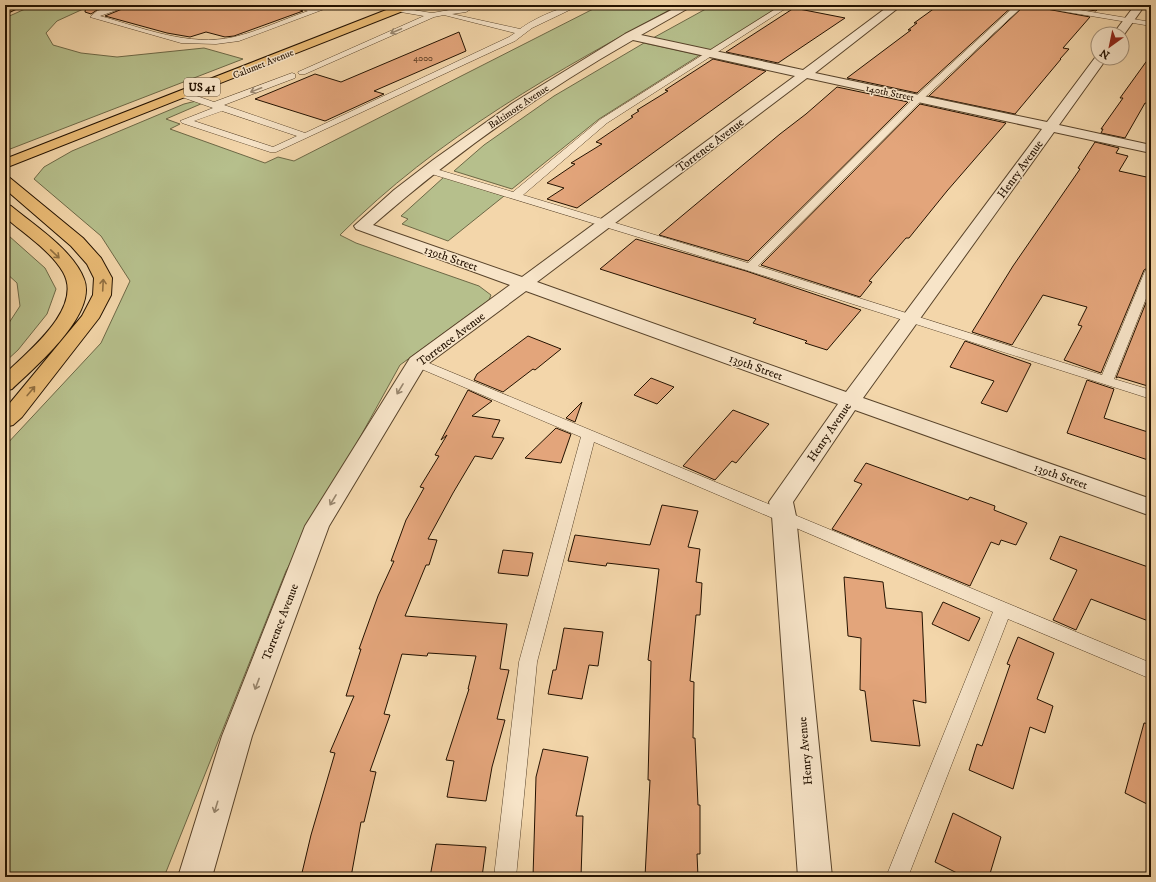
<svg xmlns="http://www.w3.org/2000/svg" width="1156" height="882" font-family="'IM FELL DW Pica',serif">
  <rect width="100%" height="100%" fill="#f3d6aa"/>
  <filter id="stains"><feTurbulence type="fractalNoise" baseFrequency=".005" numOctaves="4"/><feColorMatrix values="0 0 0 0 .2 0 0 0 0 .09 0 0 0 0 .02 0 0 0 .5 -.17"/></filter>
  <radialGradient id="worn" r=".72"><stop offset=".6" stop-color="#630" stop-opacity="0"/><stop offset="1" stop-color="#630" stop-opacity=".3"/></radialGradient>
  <path fill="#b6bf8c" stroke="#6d6846" d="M34 5H92L57 21 46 33 53 45 81 53 117 57 204 48 243 59 5 151V18Z
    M601 5H679C559 69 436 138 340 235L356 243 479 286 491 295 489 300 400 365 286 571 164 877H5V446L101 343 130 281 101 236 34 179 44 167 72 151 184 104 196 101 203 103 166 119 180 124 170 129 265 163 278 157 294 161Z
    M713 5H781L708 51 653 38Z
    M644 43 700 55 599 119 512 189 454 171 484 145 554 96Z
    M444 177 504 196 448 241 402 224 408 219 401 216Z
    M5 235 9 236 45 268 56 289 47 314 18 350 5 362V329L20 306 17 283 5 272Z"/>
  <path fill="#e3a57b" stroke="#241200" d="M86 5H113L97 10 91 14 85 12Z
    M132 5H287L303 11 234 36 225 37 206 32 190 37 167 33 105 16Z
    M939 5H1014L917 93 847 78 911 30H908L917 23H914Z
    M1025 5 1090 17 1063 48 1069 49 1060 59H1061L1015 114 929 96Z
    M1059 5H1101L1096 11Z
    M794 8 845 18 778 63 726 52Z
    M459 32 466 51 374 91 384 94 325 121 255 99 315 74 341 82Z
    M1151 55V104L1145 103 1125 138 1101 133 1103 129H1101L1123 98H1120Z
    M713 59 766 71 577 208 547 199 564 188 547 183 575 164 571 163 602 144 596 142 633 117 631 116 639 111 637 110 668 91 665 90Z
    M837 87 908 102 748 261 659 235 780 134 806 114Z
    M920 104 1006 123 947 191 909 238H906L869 281 872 282 860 297 761 265Z
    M1095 142 1119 148 1116 153 1128 156 1119 171 1151 178V266L1144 270 1101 373 1064 360 1082 326 1078 325 1087 307 1043 295 1012 345 972 332 1013 266 1080 169 1078 168Z
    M636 239 746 271 861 310 827 350 805 343 807 341 753 323 756 319 600 269Z
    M1151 290V387L1118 377 1116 378Z
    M528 336 561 349 535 370 533 369 503 392 474 380 477 374Z
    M965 341 1031 364 1007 412 981 403 994 381 950 367Z
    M651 378 674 387 657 404 634 395Z
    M1087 380 1114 389 1104 418 1151 433V461L1067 433Z
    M468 390 492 401 472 416 500 420 492 437 504 438 492 459 475 456 453 493 428 539 437 540 429 565H426L405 616 507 624 500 669 509 670 497 719 505 720 492 767 486 801 447 797 454 761 446 760 469 689H468L476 656 428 653 427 656 402 654 384 714 390 715 370 771 376 772 364 822H361L351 877H301L311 835 335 753 330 752 354 696H346L361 649H359L378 596 394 561H391L406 520 424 488 420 487 439 456 435 455 447 435 441 440Z
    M582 402 575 422 566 418Z
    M733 410 769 424 736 463 732 461 715 480 683 466Z
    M556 428 571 434 561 463 525 458Z
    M866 463 968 500 970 497 995 506 994 510 1027 523 1016 545 1001 540 999 545 991 542 970 586 832 529 862 484 854 481Z
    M662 505 698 511 688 547 700 549 696 582 702 583 700 615H696L690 681 694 682 693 738H695L698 805H700V854H697L698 877H645L650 780H648L651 661 648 660 659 569 607 563 606 566 568 561 575 535 650 545Z
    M1060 536 1151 568V622L1091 599 1076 630 1053 620 1077 570 1050 559Z
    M503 550 533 553 528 576 498 573Z
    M844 577 883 582 886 608 922 612 926 703 913 700 920 746 871 741 865 691 860 690 861 638 848 636Z
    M943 602 980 618 969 641 932 624Z
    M564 628 603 632 598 666 589 665 582 699 548 694 553 670H556Z
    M1018 637 1054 653 1037 699 1053 706 1045 733 1030 727 1013 789 969 770 977 744 982 746 1010 665 1007 664Z
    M1144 723 1151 724V806L1125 793Z
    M543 749 588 757 576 816H583L581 877H533L536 777Z
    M953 813 1001 837 989 877H965L935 862Z
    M436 844 486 847 482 877H430Z"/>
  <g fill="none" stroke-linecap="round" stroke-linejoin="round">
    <defs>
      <path id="service" d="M119 5H131L100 16C143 28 189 47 234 37 259 31 284 19 308 11L288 5C298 5 306 7 315 8 321 8 328 5 335 5L239 41 216 44 181 43 90 17 97 11Z
        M468 5H478L466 12 452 14 520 29C533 19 563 5 580 5L532 28 515 41 276 152H270L182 123 180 121 213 108 179 96V92H185L214 102 292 73 295 74V78L224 105 305 133 509 37 515 33 444 15 434 17 305 74H299L298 72 424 16 395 11V7L432 13 461 8ZM222 111 297 136 273 147 194 121Z
        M782 5H791L607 123 523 195 748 263 916 96 1016 5H1024L922 100 758 266 1102 375 1145 271 1151 267V286L1114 379 1151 390V399L746 270 425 172 424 170 429 167 513 192 601 119Z
        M1033 5H1050L1151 22V26L1037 7Z
        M417 358 1151 663V679L1008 619 908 877H886L993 612 594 442 537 662 516 877H494L519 662 581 437 412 365 410 362 412 359Z"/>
      <path id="minor" d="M681 5H694L641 35 803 70 890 5H902L815 73 1047 122 1097 55 1098 58H1107L1059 125 1151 145V153L1054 132 863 398 1151 499V516L855 410 793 502 796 516 832 877H798L772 516 769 502 838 404 526 291 425 366 329 526 252 736 212 877H178L222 736 305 526 410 358 510 285 356 229 354 226 394 190 433 160 513 103 625 34ZM633 40 795 76 522 277 373 225C454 154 540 93 633 40ZM807 78 1042 129 846 392 537 282Z
        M1135 5H1145L1123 36 1122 34H1113Z"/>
      <path id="primary" d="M399 5H414L413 7 5 168V159Z"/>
      <path id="motorway" d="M10 5H24L5 14V7Z
        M5 176 10 178 83 238 101 258 112 278 111 295 99 318 22 417 13 425 5 427V409L82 316 93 295 94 278 87 264 71 246 5 189Z
        M5 204 11 206C34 225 73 250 84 279 98 314 35 367 12 389L5 391V374C28 351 84 308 63 272 50 250 24 234 5 217Z"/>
    </defs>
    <use href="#service" stroke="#58432a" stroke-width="1"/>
    <use href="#minor" stroke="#58432a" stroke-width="2"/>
    <use href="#primary" stroke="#241200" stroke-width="2"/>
    <use href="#motorway" stroke="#241200" stroke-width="2"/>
    <use href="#service" fill="#f7e4c8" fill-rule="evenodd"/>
    <use href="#minor" fill="#f7e4c8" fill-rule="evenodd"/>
    <use href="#primary" fill="#eabb75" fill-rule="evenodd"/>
    <use href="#motorway" fill="#eabb75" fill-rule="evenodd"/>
  </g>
  <defs><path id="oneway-shaft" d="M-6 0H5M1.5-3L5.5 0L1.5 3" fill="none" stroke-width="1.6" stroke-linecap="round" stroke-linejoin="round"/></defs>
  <g stroke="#98866e">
    <use href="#oneway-shaft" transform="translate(396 31) rotate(157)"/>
    <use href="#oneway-shaft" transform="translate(256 90) rotate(159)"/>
    <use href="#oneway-shaft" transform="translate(400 389) rotate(121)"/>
    <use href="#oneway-shaft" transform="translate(333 500) rotate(121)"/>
    <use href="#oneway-shaft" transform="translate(257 684) rotate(111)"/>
    <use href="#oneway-shaft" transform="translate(216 807) rotate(107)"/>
  </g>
  <g stroke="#916f40">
    <use href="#oneway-shaft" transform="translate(55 254) rotate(44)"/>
    <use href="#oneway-shaft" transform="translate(103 285) rotate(-87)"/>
    <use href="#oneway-shaft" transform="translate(31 391) rotate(-50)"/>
  </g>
  <g text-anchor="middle" stroke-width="3" stroke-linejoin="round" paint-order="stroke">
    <g font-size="9" fill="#54371f">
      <text x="423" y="61">4000</text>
    </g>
    <g font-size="10" fill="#241200" stroke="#f7e4c8">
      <text transform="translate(263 63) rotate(-22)" y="4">Calumet Avenue</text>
      <text transform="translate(890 92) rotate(12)" y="4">140th Street</text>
      <text transform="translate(518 106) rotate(-34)" y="4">Baltimore Avenue</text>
    </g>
    <rect fill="#f7e4c8" stroke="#63513c" stroke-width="1" x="184" y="78" width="36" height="18" rx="3"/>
    <g font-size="11" font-weight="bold" fill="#241200">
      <text x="202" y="91">US 41</text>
    </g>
    <g font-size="12" fill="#241200" stroke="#f7e4c8">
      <text transform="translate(710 145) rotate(-37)" y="4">Torrence Avenue</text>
      <text transform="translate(1020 169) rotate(-54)" y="4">Henry Avenue</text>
      <text transform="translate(451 258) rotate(19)" y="4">139th Street</text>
      <text transform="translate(451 339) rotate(-37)" y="4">Torrence Avenue</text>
      <text transform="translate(756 367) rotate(20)" y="4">139th Street</text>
      <text transform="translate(829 432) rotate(-56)" y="4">Henry Avenue</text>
      <text transform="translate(1061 476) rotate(20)" y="4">139th Street</text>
      <text transform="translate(280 622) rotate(-69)" y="4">Torrence Avenue</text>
      <text transform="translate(805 751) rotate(-95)" y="4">Henry Avenue</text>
    </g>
  </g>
  <rect width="1156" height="882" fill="none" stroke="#f3d6aa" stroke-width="20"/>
  <rect x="6" y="6" width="1144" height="870" fill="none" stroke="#241200" stroke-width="2"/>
  <rect x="10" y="10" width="1136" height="862" fill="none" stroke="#241200"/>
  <g transform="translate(1110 46) rotate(213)"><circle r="19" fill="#f7e4c8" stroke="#a39078"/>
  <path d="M0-3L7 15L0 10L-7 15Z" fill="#8f2418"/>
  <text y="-6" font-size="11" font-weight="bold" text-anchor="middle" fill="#241200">N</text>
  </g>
  <rect width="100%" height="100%" filter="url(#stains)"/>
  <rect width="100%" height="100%" fill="url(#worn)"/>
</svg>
